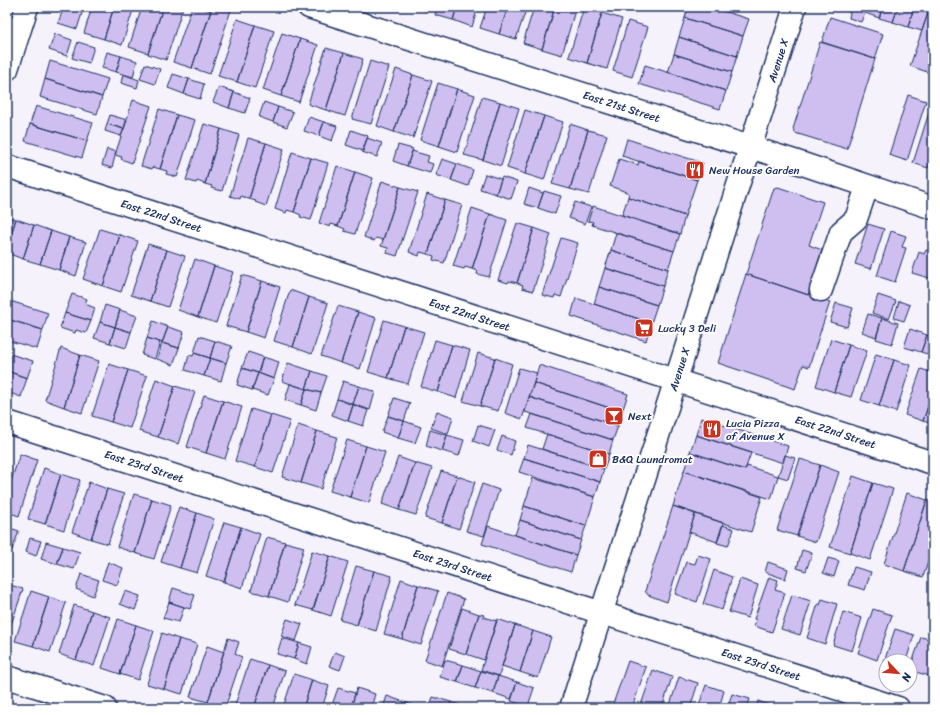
<svg xmlns="http://www.w3.org/2000/svg" width="940" height="715" font-family="Sriracha,sans-serif">
  <rect width="100%" height="100%" fill="#f5f2fc"/>
  <filter id="ink" filterUnits="userSpaceOnUse"><feTurbulence type="fractalNoise" baseFrequency=".025" numOctaves="2"/><feDisplacementMap in="SourceGraphic" scale="8" xChannelSelector="R" yChannelSelector="G"/><feConvolveMatrix kernelMatrix="1 2 1 2 8 2 1 2 1" color-interpolation-filters="sRGB"/></filter>
  <g filter="url(#ink)">
    <path fill="#cfbff1" stroke="#1b2f5e" d="M64 7H84L77 29 58 23Z
      M92 7H114L104 39 84 33Z
      M114 7H134L122 45 104 39Z
      M142 7H163L148 53 129 47Z
      M163 7H183L166 60 148 54Z
      M192 7H199L211 11 192 68 173 62Z
      M212 7H221L231 10 210 74 192 68Z
      M415 7H428L427 11Z
      M437 7H457L453 20 435 15Z
      M457 7H478L472 27 453 20Z
      M487 7H508L499 34 480 28Z
      M508 7H527L516 39 499 34Z
      M534 7H555L542 49 523 43Z
      M555 7H576L562 55 542 49Z
      M584 7 602 13 587 63 569 57Z
      M688 7H709L749 19 743 36 685 18Z
      M833 7H851L849 12Z
      M851 7H867L861 22 849 18Z
      M867 7H883L879 18 865 13Z
      M883 7H898L893 22 879 18Z
      M898 7H914L908 27 893 22Z
      M914 7H930L922 31 908 27Z
      M930 7H933V74L910 66Z
      M602 13 622 19 607 69 587 63Z
      M830 17 883 34 875 59 822 42Z
      M685 18 743 36 737 56 679 37Z
      M237 19 255 25 237 82 218 76Z
      M628 21 648 27 632 77 613 71Z
      M255 25 274 31 255 88 237 82Z
      M282 33 300 39 281 96 263 90Z
      M55 34 72 40 67 56 49 50Z
      M679 37 737 56 732 72 674 54Z
      M300 39 318 45 299 102 281 96Z
      M78 42 94 47 89 63 72 58Z
      M820 42 875 59 847 149 795 133 793 129Z
      M326 48 344 53 326 110 308 104Z
      M107 52 121 56 116 72 102 68Z
      M344 53 363 59 345 116 326 110Z
      M674 54 732 72 726 91 668 72Z
      M121 56 137 61 133 77 116 72Z
      M50 61 108 79 102 97 45 79Z
      M370 61 389 67 371 124 352 119Z
      M145 64 160 69 155 84 140 79Z
      M645 65 726 91 720 109 639 84Z
      M396 69 413 75 394 132 377 126Z
      M123 74 139 80 137 88 121 83Z
      M173 74 189 79 184 94 168 88Z
      M413 75 432 81 413 138 394 132Z
      M45 79 102 97 97 114 40 97Z
      M189 79 204 84 200 99 184 94Z
      M438 83 457 89 439 146 420 140Z
      M219 87 234 92 229 108 213 102Z
      M457 89 475 95 457 152 439 146Z
      M234 92 250 98 245 113 229 108Z
      M908 95 926 101 907 161 889 155Z
      M482 97 500 102 483 160 464 155Z
      M133 100 151 106 132 163 121 159 122 157 115 155Z
      M264 102 278 107 273 122 259 117Z
      M500 102 519 108 501 166 483 160Z
      M932 103 933 155 928 168 913 163Z
      M36 106 93 123 87 141 30 124Z
      M278 107 293 112 287 127 273 122Z
      M159 109 177 115 160 169 153 167 152 169 141 166Z
      M525 110 544 116 525 174 507 168Z
      M110 115 127 120 124 129 107 124Z
      M177 115 195 120 177 177 166 174 167 171 160 169Z
      M544 116 563 122 544 180 525 174Z
      M309 117 324 122 319 136 304 131Z
      M324 122 337 126 332 141 319 136Z
      M30 124 87 141 82 158 25 141Z
      M107 124 124 129 121 136 105 131Z
      M204 124 221 129 205 184 197 181 196 183 186 180Z
      M570 124 588 130 570 189 552 184Z
      M221 129 239 135 222 191 211 188 212 186 205 184Z
      M351 130 368 136 363 151 346 145Z
      M588 130 607 135 589 194 570 189Z
      M248 138 266 143 249 199 241 196 240 199 230 196Z
      M367 138 382 143 377 157 362 152Z
      M627 139 703 163 697 180 622 156Z
      M266 143 284 149 266 206 255 202 256 201 249 199Z
      M398 145 413 149 407 166 393 161Z
      M107 149 116 152 112 168 102 165Z
      M412 151 429 156 427 162 433 164 430 173 407 166Z
      M292 152 311 158 294 212 287 210 286 213 275 209Z
      M311 158 328 163 311 220 300 217 301 215 294 212Z
      M442 159 457 164 451 180 436 175Z
      M619 159 638 165 639 161 697 180 685 216 628 197 629 193 610 186Z
      M457 164 473 170 468 186 451 180Z
      M337 166 355 172 338 226 331 224 330 227 319 223Z
      M355 172 373 178 355 234 344 231 345 229 338 226Z
      M485 174 501 179 496 194 480 189Z
      M502 177 517 182 511 199 496 194Z
      M382 181 400 187 383 240 376 238 374 241 364 237Z
      M400 187 418 192 397 256 387 253 388 248 381 246Z
      M778 187 823 202 809 245 822 250 808 295 746 274 774 188Z
      M529 188 543 193 538 208 524 204Z
      M544 191 561 196 555 214 538 208Z
      M427 194 445 200 428 254 420 252 419 256 409 252Z
      M628 197 685 216 680 234 622 215Z
      M445 200 462 205 444 263 433 260 434 256 428 254Z
      M575 202 591 207 585 224 569 218Z
      M593 206 680 234 674 251 592 225 593 222 588 221Z
      M472 208 490 214 472 269 465 267 464 269 453 266Z
      M490 214 507 220 489 277 477 274 478 271 472 269Z
      M7 217 16 219 7 247Z
      M16 219 34 225 23 259 7 253V247Z
      M517 223 534 228 517 283 509 281 508 283 498 280Z
      M868 224 884 229 871 269 855 264Z
      M34 225 51 231 40 264 23 259Z
      M534 228 551 234 533 291 522 288 523 285 517 283Z
      M100 229 120 235 103 286 83 279Z
      M51 231 69 237 59 270 40 264Z
      M891 231 906 236 902 247 906 248 895 282 877 276Z
      M616 233 674 251 668 269 611 250Z
      M120 235 138 241 121 292 103 286Z
      M69 237 86 242 76 276 59 270Z
      M561 238 578 243 561 297 555 295 554 298 542 295Z
      M148 244 167 250 150 301 131 295Z
      M167 250 185 256 168 307 150 301Z
      M611 250 668 269 663 286 605 268Z
      M926 250 933 252V279L912 273 919 252 924 254Z
      M195 259 214 266 198 317 178 310Z
      M214 266 233 272 216 323 198 317Z
      M605 268 663 286 657 305 599 287Z
      M746 274 830 302 809 367 803 365 795 389 718 363Z
      M242 275 262 281 246 332 226 326Z
      M262 281 280 287 264 338 246 332Z
      M599 287 657 305 651 323 594 304Z
      M290 290 309 297 293 347 274 341Z
      M72 294 87 299 85 304 95 308 91 321 65 313Z
      M878 295 896 301 889 319 872 313Z
      M309 297 328 303 312 354 293 347Z
      M576 298 651 323 646 341 571 316Z
      M7 300 48 313 43 330 7 319Z
      M899 301 910 305 904 321 894 318Z
      M836 303 853 308 847 327 830 322Z
      M105 305 120 310 115 327 100 322Z
      M338 306 358 312 341 363 321 356Z
      M120 310 137 316 131 332 115 327Z
      M358 312 376 318 360 369 341 363Z
      M65 313 91 321 86 333 76 330 75 333 60 328Z
      M868 314 882 318 876 337 862 332Z
      M882 318 898 323 892 344 876 339Z
      M7 319 43 330 37 349 7 340Z
      M384 320 404 326 388 378 368 372Z
      M153 321 168 327 162 343 147 338Z
      M100 322 115 327 110 343 94 338Z
      M404 326 424 332 408 384 388 378Z
      M115 327 131 332 126 348 110 343Z
      M168 327 184 332 179 348 162 343Z
      M910 329 927 335 921 352 904 347Z
      M927 335 933 337V356L921 352Z
      M199 336 215 341 210 358 194 353Z
      M147 338 160 342 155 359 142 355Z
      M831 339 849 345 834 392 816 386Z
      M435 340 452 345 438 392 421 387Z
      M215 341 232 346 226 363 210 358Z
      M162 343 179 348 173 365 157 359Z
      M452 345 470 350 456 398 438 392Z
      M849 345 867 351 851 397 834 392Z
      M61 348 80 355 64 407 45 400Z
      M248 352 263 357 258 373 242 368Z
      M7 353 33 361 27 378 7 371Z
      M194 353 210 358 204 376 185 370 189 355 193 356Z
      M478 353 495 358 480 406 463 401Z
      M876 354 894 360 879 406 861 400Z
      M80 355 99 361 82 413 64 407Z
      M263 357 279 362 274 379 258 373Z
      M210 358 226 363 221 381 204 376Z
      M495 358 512 364 498 411 480 406Z
      M894 360 911 365 896 412 879 406Z
      M288 363 312 371 306 389 282 381Z
      M109 364 128 370 111 422 92 416Z
      M539 365 628 394 622 412 534 383Z
      M242 368 258 373 252 390 237 385Z
      M519 368 537 373 522 419 505 413Z
      M921 369 933 373V392L923 421 905 415Z
      M128 370 147 376 130 428 111 422Z
      M7 371 27 378 21 397 7 392Z
      M312 371 327 376 321 393 306 389Z
      M258 373 274 379 268 395 252 390Z
      M156 379 175 386 158 437 139 431Z
      M343 381 359 386 353 404 337 399Z
      M534 383 622 412 618 426 529 397Z
      M290 384 306 389 301 405 285 400Z
      M175 386 195 392 178 444 158 437Z
      M359 386 375 392 370 410 353 404Z
      M306 389 321 393 316 410 301 405Z
      M933 392V424L923 421Z
      M204 395 223 401 206 453 187 447Z
      M529 397 618 426 613 440 525 412Z
      M394 398 410 403 404 421 388 416Z
      M337 399 353 405 348 421 332 415Z
      M223 401 242 407 225 459 206 453Z
      M353 405 368 410 363 426 348 421Z
      M251 409 271 415 255 467 235 461Z
      M437 411 453 417 448 434 431 428Z
      M532 414 613 440 609 454 527 428Z
      M271 415 290 421 273 473 255 467Z
      M388 416 404 421 398 438 382 432Z
      M701 418 788 446 783 463 696 435Z
      M404 421 421 427 415 443 398 438Z
      M298 425 317 431 301 483 282 477Z
      M478 425 495 430 489 447 473 441Z
      M430 430 447 435 442 451 426 446Z
      M317 431 337 437 321 489 301 483Z
      M547 434 609 454 604 469 542 449Z
      M447 435 464 440 459 456 442 451Z
      M696 435 751 453 745 470 690 452Z
      M502 436 515 441 511 455 497 450Z
      M347 440 366 446 350 497 330 491Z
      M528 445 604 469 600 482 524 458Z
      M366 446 385 452 369 503 350 497Z
      M690 452 745 470 747 466 778 476 771 499 684 471Z
      M20 454 37 460 19 516 7 512V493Z
      M785 455 795 458 788 479 778 476Z
      M398 457 415 463 399 510 382 504Z
      M524 458 600 482 595 497 519 472Z
      M800 459 820 465 797 536 777 530Z
      M415 463 432 468 416 515 399 510Z
      M820 465 839 472 816 542 797 536Z
      M44 468 61 474 45 524 28 519Z
      M441 471 457 476 442 523 425 518Z
      M684 471 762 497 751 532 673 506Z
      M61 474 80 480 64 530 45 524Z
      M457 476 475 482 459 529 442 523Z
      M853 476 873 483 850 553 830 547Z
      M533 478 595 497 586 526 524 506Z
      M89 482 107 489 91 539 72 532Z
      M873 483 893 489 870 560 850 553Z
      M482 484 499 490 484 536 466 531Z
      M107 489 124 494 108 544 91 539Z
      M907 493 927 500 904 571 884 564Z
      M134 494 152 499 135 553 117 547Z
      M152 499 171 505 154 559 135 553Z
      M927 500 933 502V547L923 577 904 571Z
      M524 506 586 526 581 540 520 520Z
      M673 506 695 514 667 602 648 595 645 591Z
      M179 507 197 513 180 568 161 562Z
      M197 513 214 519 197 573 180 568Z
      M695 514 723 523 717 542 689 532Z
      M520 520 581 540 576 555 515 535Z
      M224 522 241 527 224 582 206 576Z
      M723 525 734 529 728 546 717 543Z
      M488 526 576 555 571 572 482 544Z
      M7 527 19 531 12 550 7 548Z
      M241 527 260 534 242 588 224 582Z
      M267 537 285 542 269 596 251 591Z
      M30 538 41 541 36 556 26 552Z
      M46 542 63 547 57 564 41 559Z
      M285 542 304 547 288 602 269 596Z
      M63 547 80 552 74 569 57 564Z
      M802 550 812 553 806 571 797 568Z
      M312 551 330 556 313 610 295 605Z
      M698 555 711 559 697 602 675 594 686 562 695 564Z
      M330 556 348 562 331 616 313 610Z
      M828 558 839 561 834 577 823 573Z
      M108 562 123 568 117 585 102 580Z
      M768 562 788 569 785 579 765 572Z
      M356 566 374 571 357 625 340 620Z
      M854 567 871 572 865 590 848 585Z
      M714 570 732 577 722 610 703 604Z
      M374 571 392 576 376 631 357 625Z
      M81 574 99 580 93 596 76 589Z
      M769 577 778 580 775 590 785 593 772 632 754 626 756 620 754 619Z
      M401 579 418 585 402 639 384 634Z
      M740 579 758 585 748 618 729 612Z
      M7 584 23 589 7 637Z
      M418 585 438 591 421 645 402 639Z
      M173 588 195 595 190 609 169 602Z
      M31 591 49 597 33 646 15 641Z
      M125 591 140 596 135 610 120 604Z
      M447 593 464 599 442 666 425 660Z
      M792 595 811 601 800 635 781 629Z
      M49 597 66 603 50 652 33 646Z
      M822 599 837 604 825 644 807 638 818 604 820 605Z
      M169 602 184 607 179 622 163 618Z
      M74 605 92 611 76 660 59 654Z
      M462 608 479 614 466 654 449 649Z
      M873 609 892 615 877 660 858 653Z
      M92 611 110 617 94 666 76 660Z
      M843 612 862 618 852 651 833 645Z
      M479 614 484 615 483 617 497 621 484 660 466 654Z
      M118 619 136 625 120 674 102 668Z
      M287 619 302 624 296 641 281 636Z
      M497 619 515 625 499 676 481 670Z
      M136 625 154 631 138 680 120 674Z
      M515 625 533 631 520 672 502 666Z
      M895 629 914 635 906 661H886V663L884 662Z
      M533 631 551 637 538 678 520 672Z
      M162 633 179 639 164 689 147 684Z
      M921 637 933 640V668L930 676 912 671 910 678V669Z
      M228 638 239 642 235 654 242 657 225 708H206Z
      M282 638 299 643 294 659 277 654Z
      M179 639 197 644 182 694 164 689Z
      M299 643 312 647 307 664 294 659Z
      M207 646 224 652 208 702 190 697Z
      M335 652 345 656 340 670 329 666Z
      M250 659 268 665 254 708H234Z
      M445 660 463 665 457 682 440 677Z
      M628 661 646 667 632 708H613L612 707Z
      M268 665 285 671 273 708H254Z
      M463 665 481 671 475 688 457 682Z
      M653 670 672 677 662 708H640Z
      M481 671 498 676 493 693 475 688Z
      M294 674 312 680 303 708H283Z
      M498 676 517 682 511 699 493 693Z
      M679 677 698 683 690 708H669Z
      M312 680 329 686 322 708H303Z
      M517 682 534 688 528 706 511 701Z
      M706 685 724 691 719 708H698Z
      M338 688 355 693 351 708H331Z
      M357 688 375 694 371 708H351Z
      M732 694 750 699 747 708H727Z
      M387 696 404 702 402 708H383Z
      M433 697 451 702 449 708H429Z
      M758 701 777 708H756Z
      M404 702 422 708H402Z
      M451 702 468 708H449Z"/>
    <g fill="none" stroke-linecap="round" stroke-linejoin="round">
      <defs>
        <g id="minor">
          <path id="s1" d="M309 7 794 161 933 208"/>
          <path d="M7 69 27 7"/>
          <path id="s2" d="M7 166 933 463"/>
          <path d="M821 290 841 232 856 219 867 187"/>
          <path id="s3" d="M7 422 898 708"/>
          <path d="M7 677 105 708"/>
          <path id="s4" d="M571 708 795 7"/>
        </g>
      </defs>
      <use href="#minor" stroke="#1b2f5e" stroke-width="25"/>
      <use href="#minor" stroke="#fff" stroke-width="22"/>
    </g>
  </g>
  <defs>
    <symbol id="restaurant-square" viewBox="-11 -11 22 22"><rect x="-9" y="-9" width="18" height="18" rx="4" fill="#c8321e" stroke="#fff"/><path d="M-5-6h1v4h1v-4h1v4h1v-4h1v5L-1.5 .5V6h-2V.5L-5-1ZM5-6V6H3V1.5H1.5Q1.5-4 5-6Z" fill="#fff"/></symbol>
    <symbol id="supermarket-square" viewBox="-11 -11 22 22"><rect x="-9" y="-9" width="18" height="18" rx="4" fill="#c8321e" stroke="#fff"/><path d="M-6-5.5h2.5l.6 2H6L4.5 2H-2.5L-4.4-4H-6ZM-1.5 3.2a1.3 1.3 0 1 0 .1 0ZM3 3.2a1.3 1.3 0 1 0 .1 0Z" fill="#fff"/></symbol>
    <symbol id="bar-square" viewBox="-11 -11 22 22"><rect x="-9" y="-9" width="18" height="18" rx="4" fill="#c8321e" stroke="#fff"/><path d="M-6-5H6L.8 .8V4.5H3.5V6h-7V4.5H-.8V.8Z" fill="#fff"/></symbol>
    <symbol id="shop-square" viewBox="-11 -11 22 22"><rect x="-9" y="-9" width="18" height="18" rx="4" fill="#c8321e" stroke="#fff"/><path d="M-5-2.5h2.3a2.7 3.5 0 0 1 5.4 0H5L5.5 6h-11ZM-1.5-2.5h3a1.5 2.3 0 0 0-3 0Z" fill="#fff"/></symbol>
  </defs>
  <g fill-rule="evenodd">
    <use href="#restaurant-square" x="684" y="159" width="22" height="22"/>
    <use href="#supermarket-square" x="633" y="317" width="22" height="22"/>
    <use href="#bar-square" x="603" y="405" width="22" height="22"/>
    <use href="#restaurant-square" x="701" y="418" width="22" height="22"/>
    <use href="#shop-square" x="587" y="448" width="22" height="22"/>
  </g>
  <g text-anchor="middle" stroke-width="4" stroke-linejoin="round" paint-order="stroke">
    <g font-size="11" fill="#1b2f5e" stroke="#fff">
      <text dy="4" stroke="none"><textPath href="#s4" startOffset="680">Avenue X</textPath></text>
      <text dy="4" stroke="none"><textPath href="#s1" startOffset="328">East 21st Street</textPath></text>
      <text dy="4" stroke="none"><textPath href="#s2" startOffset="162">East 22nd Street</textPath></text>
      <text dy="4" stroke="none"><textPath href="#s2" startOffset="486">East 22nd Street</textPath></text>
      <text dy="4" stroke="none"><textPath href="#s4" startOffset="356">Avenue X</textPath></text>
      <text dy="4" stroke="none"><textPath href="#s2" startOffset="870">East 22nd Street</textPath></text>
      <text dy="4" stroke="none"><textPath href="#s3" startOffset="144">East 23rd Street</textPath></text>
      <text dy="4" stroke="none"><textPath href="#s3" startOffset="468">East 23rd Street</textPath></text>
      <text dy="4" stroke="none"><textPath href="#s3" startOffset="792">East 23rd Street</textPath></text>
    </g>
    <g font-size="11" fill="#1b2f5e" stroke="#fff" text-anchor="start">
      <text x="709" y="174">New House Garden</text>
      <text x="658" y="332">Lucky 3 Deli</text>
      <text x="628" y="420">Next</text>
      <text x="726" y="427">Lucia Pizza<tspan x="726" dy="13">of Avenue X</tspan></text>
      <text x="612" y="463">B&amp;Q Laundromat</text>
    </g>
  </g>
  <rect width="940" height="715" fill="none" stroke="#fff" stroke-width="24"/>
  <rect x="12" y="12" width="916" height="691" fill="none" stroke="#1b2f5e" stroke-width="1.5" filter="url(#ink)"/>
  <g transform="translate(898 673) rotate(116)"><circle r="19" fill="#ffffff" stroke="#a4acbf"/>
  <path d="M0-3L7 15L0 10L-7 15Z" fill="#c8321e"/>
  <text y="-6" font-size="11" font-weight="bold" text-anchor="middle" fill="#1b2f5e">N</text>
  </g>
</svg>
